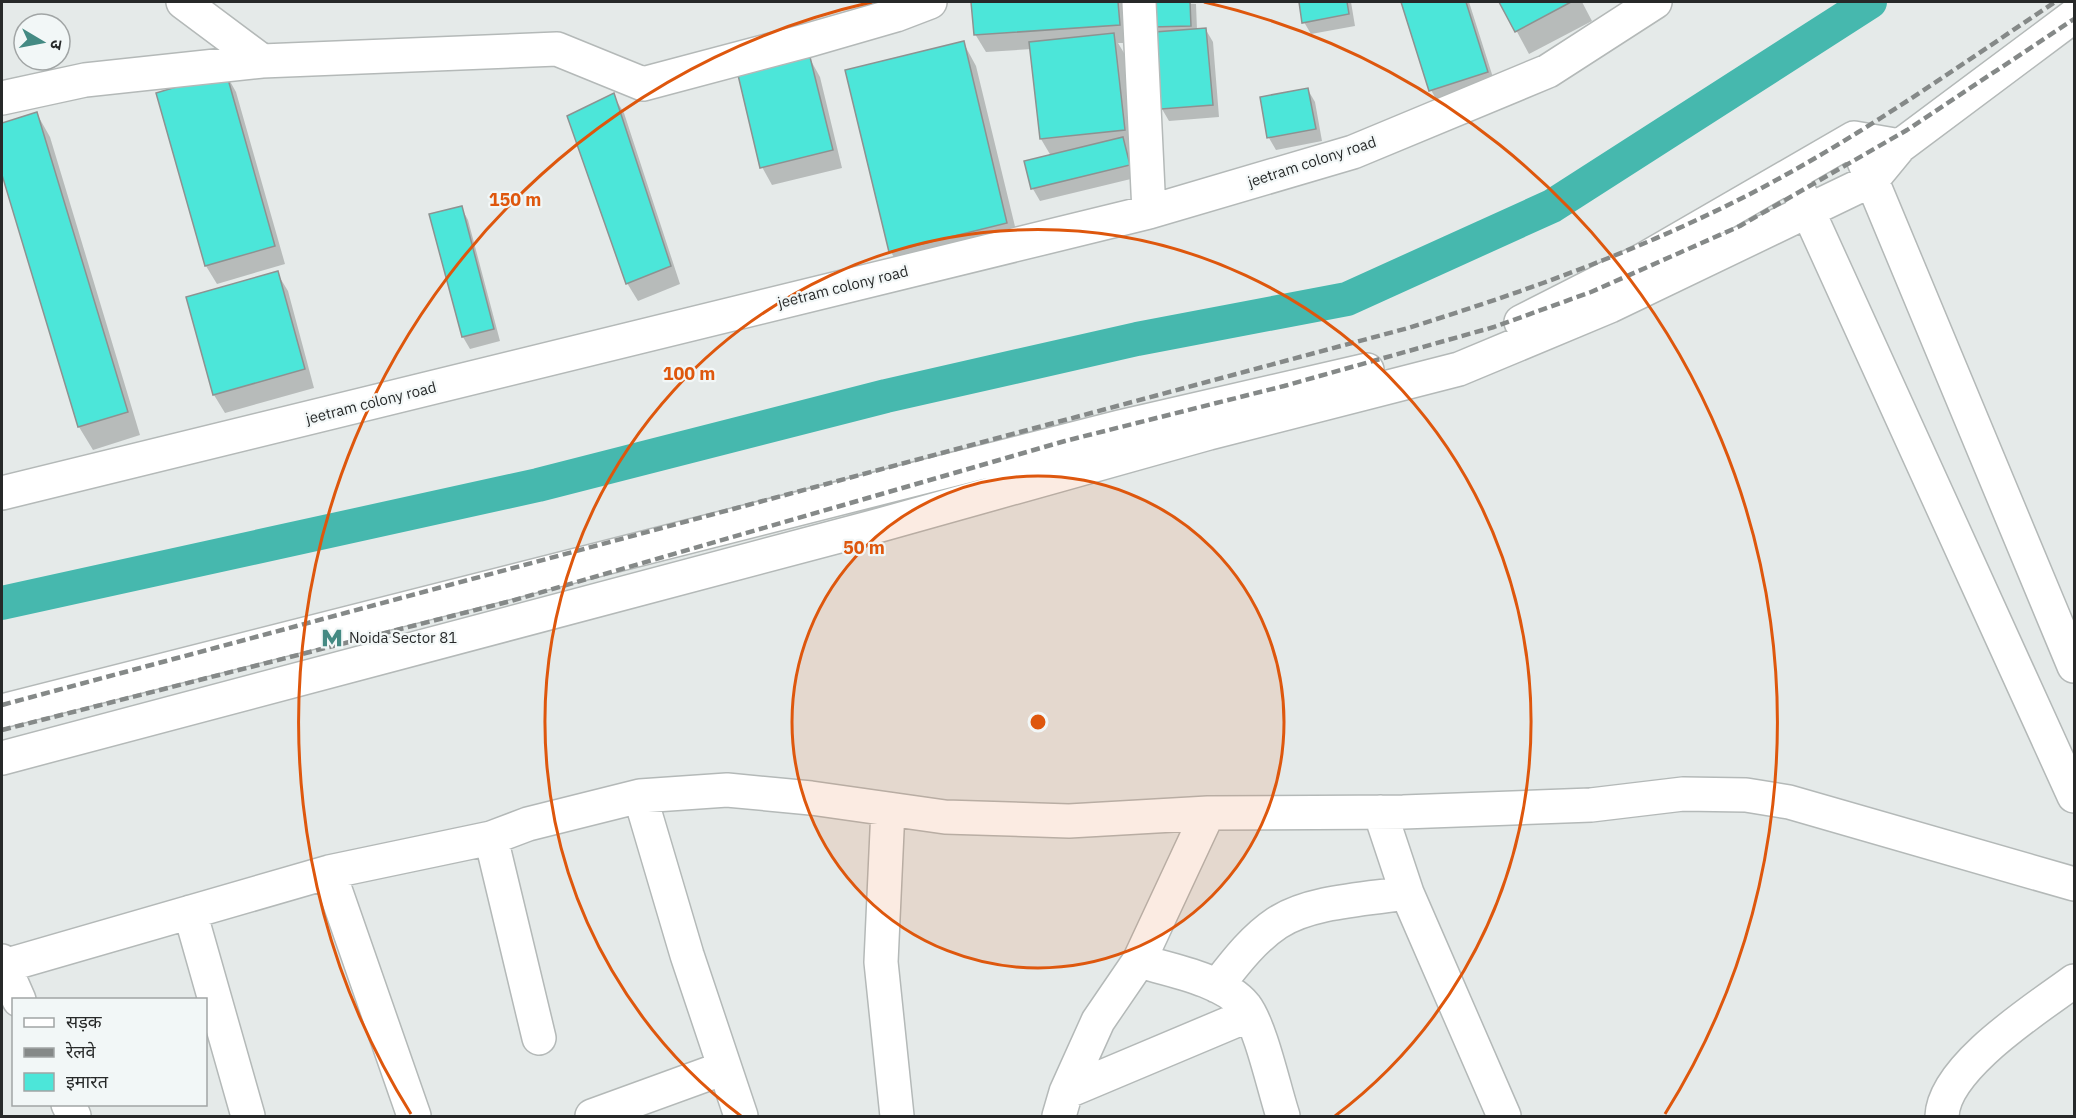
<svg xmlns="http://www.w3.org/2000/svg" width="2076" height="1118" font-family="'IBM Plex Sans','Noto Sans Devanagari',sans-serif">
  <rect width="100%" height="100%" fill="#e5eae9"/>
  <path fill="#0003" d="M973 2H1127L1130 43H1118L1124 53 1134 148 1128 149 1135 178 1040 201 1033 189 1051 156 1041 139 1032 49 986 52 975 34Z
    M1153 2 1196 4 1197 30H1206L1213 42 1219 117 1169 121 1162 109Z
    M1300 2H1351L1355 26 1311 34 1304 22Z
    M1402 2H1469L1497 90 1441 108 1431 90Z
    M1501 2H1582L1592 21 1529 54Z
    M963 42 976 66 1020 247 904 275 891 252 847 71Z
    M810 59 820 77 842 168 772 185 762 167Z
    M226 74 236 92 285 264 217 284 206 266Z
    M1308 90 1315 102 1322 141 1276 150 1269 138 1261 98Z
    M613 95 624 113 680 284 638 301 627 283Z
    M37 114 50 137 140 435 93 450 79 427 2 170V124Z
    M461 207 468 220 500 341 470 349 463 337 431 215Z
    M277 273 288 291 314 388 225 413 214 395 188 298Z"/>
  <g fill="none" stroke-linecap="round" stroke-linejoin="round">
    <path stroke="#46b8ae" stroke-width="34" d="M2 603 538 485 886 396 1137 339 1347 299 1552 206 1870 2"/>
  </g>
  <path fill="#4ce6d9" stroke="#8d9291" stroke-width="1.5" d="M971 2H1118L1120 25 974 35Z
    M1151 2H1190L1191 26 1152 27Z
    M1299 2H1347L1349 14 1302 23Z
    M1401 2H1466L1488 72 1429 91Z
    M1499 2H1571L1515 32Z
    M1206 28 1213 105 1161 109 1155 32Z
    M1114 33 1125 130 1040 139 1029 42Z
    M964 41 1007 223 889 252 845 70Z
    M810 57 833 150 760 168 738 75Z
    M226 72 275 246 205 266 156 93Z
    M1308 88 1316 129 1267 138 1260 97Z
    M614 93 671 266 626 284 567 116Z
    M37 112 128 412 78 427 2 175V123Z
    M1123 137 1130 165 1031 189 1024 161Z
    M462 206 494 329 462 337 429 214Z
    M278 271 305 369 213 395 186 297Z"/>
  <g fill="none" stroke-linecap="round" stroke-linejoin="round">
    <defs>
      <path id="minor" d="M183 2 262 61
        M1139 2 1149 212
        M2 98 85 80 262 61 557 49 643 84 809 40 896 15 930 2
        M1863 159 2074 666
        M1799 191 2074 796
        M1521 322 1643 260 1854 138 1900 146
        M2 493 1149 212 1353 152 1548 71 1655 2
        M2 711 1120 427 1367 370
        M2 758 873 527 1209 433 1459 369 1610 306 1872 180 1900 146 2074 16
        M640 796 687 955 741 1116
        M888 809 881 962 897 1116
        M1380 812 1407 893 1504 1116
        M491 838 539 1038
        M329 872 414 1116
        M190 912 248 1116
        M2 961 19 1000
        M1139 961C1170 970 1224 980 1245 1006 1261 1027 1274 1089 1283 1116
        M4 966 329 872 491 838 528 824 640 796 727 790 811 798 945 817 1069 821 1208 813 1403 812 1591 805 1683 794 1746 795 1789 802 2074 884
        M1217 986C1235 963 1253 939 1277 923 1310 901 1368 899 1407 893
        M1066 1092 1249 1015
        M68 1104 74 1116
        M592 1116 724 1068
        M1059 1116 1066 1092 1098 1021 1139 961 1208 813
        M1942 1116C1944 1067 2036 1009 2074 981"/>
    </defs>
    <use href="#minor" stroke="#b4b9b8" stroke-width="36"/>
    <use href="#minor" stroke="#fff" stroke-width="33"/>
    <path stroke="#858988" stroke-width="4.5" stroke-dasharray="9 4.5" stroke-linecap="butt" d="M2 705 1408 328C1515 295 1621 257 1722 208 1840 151 1947 74 2055 2
      M2 730 511 601 1065 441 1284 386 1494 327 1591 292 1740 226 1907 130 2074 19"/>
  </g>
  <circle cx="1038" cy="722" r="246" fill="#de570d" fill-opacity=".12"/>
  <g fill="none" stroke="#de570d" stroke-width="3">
    <circle cx="1038" cy="722" r="246"/>
    <path d="M741 1116A493 493 0 1 1 1335 1116"/>
    <path d="M411 1114A739 739 0 0 1 872 2M1204 2A739 739 0 0 1 1665 1114"/>
  </g>
  <defs>
    <symbol id="metro-bare" viewBox="-9 -9 18 18"><path d="M-5.5 5V-5H-3L0 0L3-5H5.5V5H3V-.5L0 4L-3-.5V5Z" fill="#448a83" stroke="#f2f7f7" stroke-width="2.5" paint-order="stroke"/></symbol>
  </defs>
  <g fill-rule="evenodd">
    <use href="#metro-bare" x="317" y="623" width="30" height="30"/>
  </g>
  <g text-anchor="middle" stroke-width="4.5" stroke-linejoin="round" paint-order="stroke">
    <g font-size="15" fill="#272929" stroke="#f2f7f7">
      <text transform="translate(1312 162) rotate(-18)" y="5">jeetram colony road</text>
      <text transform="translate(843 287) rotate(-14)" y="5">jeetram colony road</text>
      <text transform="translate(371 403) rotate(-14)" y="5">jeetram colony road</text>
    </g>
    <g font-size="15" fill="#272929" stroke="#f2f7f7" text-anchor="start">
      <text x="349" y="643">Noida Sector 81</text>
    </g>
  </g>
  <circle cx="1038" cy="722" r="9" fill="#de570d" stroke="#f2f7f7" stroke-width="3"/>
  <g font-size="18" text-anchor="middle" font-weight="bold" fill="#de570d" stroke="#f2f7f7" stroke-width="4.5" stroke-linejoin="round" paint-order="stroke">
    <text x="515" y="206">150 m</text>
    <text x="689" y="380">100 m</text>
    <text x="864" y="554">50 m</text>
  </g>
  <rect width="2076" height="1118" fill="none" stroke="#272929" stroke-width="6"/>
  <rect x="12" y="998" width="195" height="108" fill="#f2f7f7" stroke="#a1a5a5" stroke-width="1.5"/>
  <rect x="24" y="1018" width="30" height="9" fill="#ffffff" stroke="#a1a5a5" stroke-width="1.5"/>
  <text x="66" y="1028" font-size="18" fill="#272929">सड़क</text>
  <rect x="24" y="1048" width="30" height="9" fill="#858988" stroke="#a1a5a5" stroke-width="1.5"/>
  <text x="66" y="1058" font-size="18" fill="#272929">रेलवे</text>
  <rect x="24" y="1073" width="30" height="18" fill="#4ce6d9" stroke="#a1a5a5" stroke-width="1.5"/>
  <text x="66" y="1088" font-size="18" fill="#272929">इमारत</text>
  <g transform="translate(42 42) rotate(100)"><circle r="28" fill="#f2f7f7" stroke="#a1a5a5" stroke-width="1.5"/>
  <path d="M0-4.5L10 22L0 15L-10 22Z" fill="#448a83"/>
  <text y="-9" font-size="16" font-weight="bold" text-anchor="middle" fill="#272929">उ</text>
  </g>
</svg>
